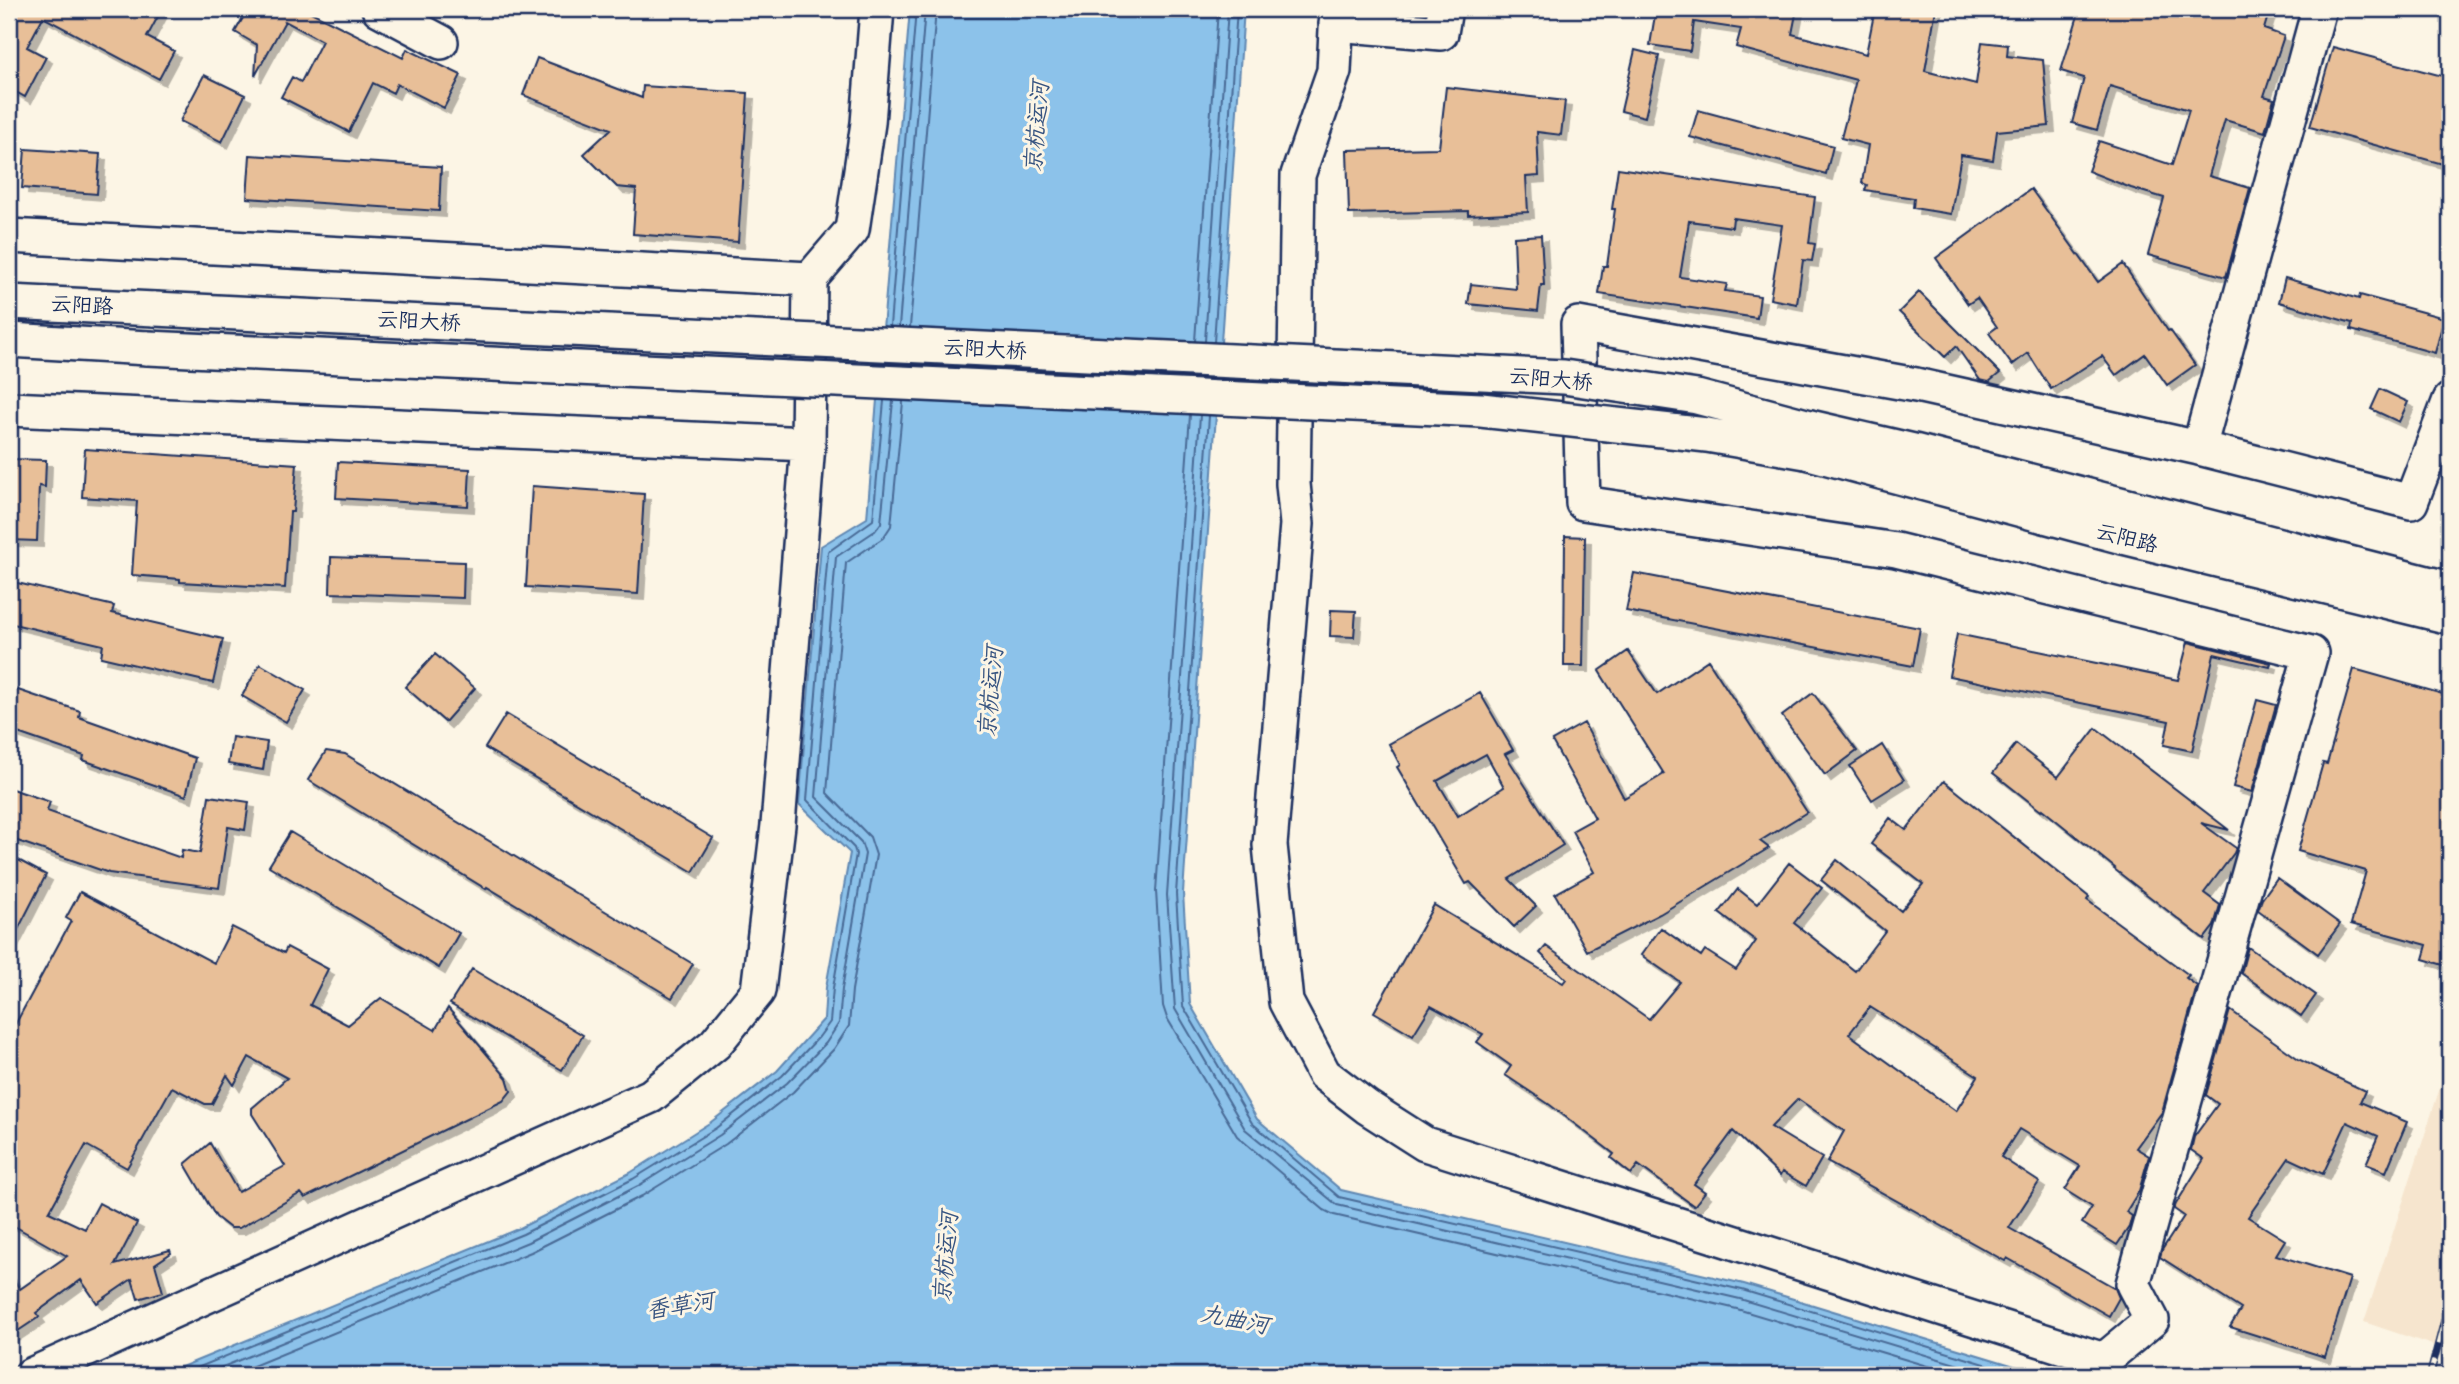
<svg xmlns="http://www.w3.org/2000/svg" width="2459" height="1384" font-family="Itim,'LXGW WenKai TC',sans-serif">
  <defs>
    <filter id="shadow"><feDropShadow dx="6" dy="6" stdDeviation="0" flood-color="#0004"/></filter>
  </defs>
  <rect width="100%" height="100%" fill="#fcf5e5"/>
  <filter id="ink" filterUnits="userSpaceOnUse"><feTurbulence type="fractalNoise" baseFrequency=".0143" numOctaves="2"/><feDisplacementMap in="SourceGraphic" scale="14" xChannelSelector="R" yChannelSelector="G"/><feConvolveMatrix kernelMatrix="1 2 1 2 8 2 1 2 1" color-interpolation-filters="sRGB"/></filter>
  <g filter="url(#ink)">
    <path fill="#f6e5ce" d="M2450 1057V1351L2364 1322Z"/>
    <path fill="#8cc2ea" stroke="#5f87b2" stroke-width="2" d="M910 9H1244L1183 893 1190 1004 1257 1119 1341 1190 1744 1284 2044 1375H162L520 1228 630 1173 711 1122 777 1071 824 1019 826 987 850 853 799 804 821 546 867 518Z"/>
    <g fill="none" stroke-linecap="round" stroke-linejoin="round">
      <path stroke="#486a96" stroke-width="2" d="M890 326 916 9
        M899 327 925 9
        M910 327 936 9
        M1195 341 1218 9
        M1205 341 1228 9
        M1214 342 1237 9
        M1190 415 1156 891 1163 1006 1167 1018 1237 1136 1324 1210 1334 1215 1737 1309 1957 1375
        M1200 415 1167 895 1175 1009 1245 1129 1337 1205 1740 1299 1992 1375
        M1209 416 1176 894 1183 1006 1252 1123 1339 1197 1742 1290 2021 1375
        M180 1375 523 1234 633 1179 716 1128 782 1076 819 1037 830 1022 833 988 856 854 854 848 807 800 828 552 873 520 884 401
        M203 1375 528 1242 638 1186 720 1135 787 1083 826 1043 839 1023 842 989 865 854 861 842 816 797 836 557 875 531 881 523 893 401
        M231 1375 531 1252 642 1196 726 1144 793 1092 834 1049 849 1026 852 990 876 855 870 837 827 793 846 563 883 538 891 526 903 402"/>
    </g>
    <path fill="#e8bf98" stroke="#1b2f5e" stroke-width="2" fill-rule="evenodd" filter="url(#shadow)" d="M9 9H162L147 37 174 51 159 79 43 17 27 47 46 57 25 97 9 88Z
      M248 9H305L403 58 407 49 461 75 444 108 397 84 393 93 373 83 349 132 281 97 292 77 301 82 322 41 285 21 255 76 257 45 235 32Z
      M1656 9H1797L1792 34 1866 54 1875 9H1936L1925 71 1976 84 1982 42 2008 45 2007 56 2043 60 2049 126 1997 131 1993 160 1961 155 1951 214 1913 208 1914 198 1865 190 1867 185 1862 183 1868 145 1841 138 1856 80 1736 47 1741 29 1694 22 1690 51 1650 45Z
      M2080 9H2155L2182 17 2184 9H2270L2264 29 2284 36 2264 96 2274 99 2265 132 2225 120 2209 176 2250 188 2226 277 2148 255 2164 198 2131 188 2088 171 2099 141 2172 165 2189 110 2110 86 2097 130 2072 123 2084 78 2061 71Z
      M2333 47 2450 78V166L2310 127Z
      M1635 50 1659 56 1645 117 1621 111Z
      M537 58 642 98 643 86 748 93 738 242 633 234 636 189 617 187 584 154 611 129 523 95Z
      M204 75 245 95 222 142 180 121Z
      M1446 87 1565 101 1561 135 1537 132 1539 176 1526 177 1528 212 1468 215V211L1349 214 1347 150 1439 148Z
      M1698 110 1833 146 1826 174 1690 137Z
      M25 149 100 154 97 194 22 188Z
      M250 155 441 167 439 211 247 198Z
      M1618 168 1815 197 1809 243 1815 244 1812 261 1803 260 1797 304 1770 299 1782 225 1733 218 1732 227 1689 221 1680 277 1727 284 1725 291 1760 296 1757 318 1599 294 1603 266H1607L1615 209H1612Z
      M2031 189 2098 282 2123 264 2168 331 2170 330 2195 365 2167 385 2145 354 2116 375 2102 356 2051 389 2028 353 2012 365 1989 333 1997 327 1977 298 1968 304 1936 258Z
      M1541 235 1544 285H1541L1538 311 1468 304 1471 284 1516 289 1514 237Z
      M2285 278 2359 299 2360 295 2444 318 2435 353 2351 330 2352 323 2279 302Z
      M1919 292 2000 373 1989 382 1980 380 1956 346 1945 357 1899 312Z
      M2380 389 2408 402 2399 422 2371 409Z
      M85 449 297 464 293 512H290L285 588 180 582V579L132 575 137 501 82 497Z
      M9 459 46 460 45 487 39 486 37 541 9 540Z
      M338 462 470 469 468 506 336 498Z
      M532 486 644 494 638 594 526 587Z
      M1565 536 1585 537 1583 666H1564Z
      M331 557 464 562 463 598 330 593Z
      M1634 573 1920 628 1913 666 1626 611Z
      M9 581 114 606 112 613 223 639 213 683 101 657 103 645 9 623Z
      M1331 610 1356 611 1354 637 1330 636Z
      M1957 634 2178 680 2188 642 2271 663 2270 667 2214 654 2192 751 2164 745 2169 721 1949 676Z
      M1628 651 1657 694 1708 660 1807 812 1760 841 1769 848 1660 914 1587 951 1555 894 1594 872 1572 831 1595 818 1552 741 1584 723 1624 798 1664 774 1599 671Z
      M435 654 475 688 445 722 405 687Z
      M260 664 305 690 286 722 242 696Z
      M2354 669 2450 696V967L2423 959 2427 945 2351 924 2366 871 2298 851 2323 763 2327 764Z
      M9 687 80 711 79 717 195 758 186 796 83 760 84 756 9 730Z
      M1480 693 1513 750 1505 754 1563 845 1509 879 1536 906 1514 927 1470 882 1466 884 1397 767 1400 765 1389 744ZM1486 754 1504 787 1458 816 1437 781Z
      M1813 693 1857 751 1825 775 1782 716Z
      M2257 700 2276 705 2252 792 2233 787Z
      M506 714 713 838 693 872 485 748Z
      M2096 728 2229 830 2201 823 2236 848 2234 853 2204 893 2220 905 2214 926 2204 939 2114 869 2115 868 2042 809 2041 811 1993 773 2016 744 2058 777Z
      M232 737 267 742 263 770 228 764Z
      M1882 745 1904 780 1872 800 1850 766Z
      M326 751 345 754 693 964 672 998 487 887 486 889 308 780Z
      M1944 781 2089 897 2087 900 2189 975 2186 978 2197 986 2162 1112 2136 1148 2149 1156 2139 1191 2126 1212 2132 1216 2129 1227 2117 1245 2082 1223 2092 1207 2065 1190 2080 1166 2019 1129 2001 1157 2039 1182 2009 1228 2115 1288 2119 1298 2109 1316 2007 1258 2005 1261 1827 1162 1844 1131 1798 1099 1771 1127 1822 1158 1806 1186 1782 1172 1780 1176 1733 1131 1694 1184 1705 1192 1694 1206 1638 1165 1631 1174 1611 1158 1614 1154 1550 1105 1505 1075 1511 1066 1477 1042 1483 1034 1431 1006 1413 1035 1374 1012 1434 905 1563 983 1566 979 1540 953 1546 946 1649 1019 1680 982 1641 955 1661 928 1701 956 1705 950 1736 970 1756 941 1719 913 1738 889 1757 904 1789 863 1822 888 1794 923 1855 971 1885 931 1821 880 1837 860 1901 911 1923 884 1871 844 1890 818 1906 830ZM1870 1007 1978 1076 1956 1111 1849 1034Z
      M9 788 50 802 47 811 181 858 182 850 200 853 209 796 249 802 245 830 228 827 219 888 109 873 9 838Z
      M290 832 459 933 439 968 269 866Z
      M9 855 46 875 9 947Z
      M2277 878 2340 924 2318 954 2258 910 2262 899Z
      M80 892 214 963 232 927 284 953 287 947 328 969 310 1005 348 1025 381 998 435 1030 448 1008 507 1078 511 1091 503 1101 305 1198 301 1193 239 1228H230L216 1217 185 1164 210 1143 238 1192 285 1166 252 1114V1108L287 1078 249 1057 234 1085 227 1075 212 1104H205L172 1087 127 1168 86 1145 49 1212 85 1229 99 1203 137 1223 115 1265 170 1250 171 1253 155 1264 163 1292 138 1299 132 1279 97 1303 81 1280 36 1313 39 1317 9 1337V1273L20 1289 67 1256 9 1223V1036L71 921 66 918Z
      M2248 947 2316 995 2301 1016 2241 973Z
      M472 969 583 1035 562 1070 450 1004Z
      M2230 1010 2300 1060 2365 1091 2360 1102 2407 1122 2386 1172 2366 1164 2378 1136 2347 1122 2323 1174 2289 1158 2248 1217 2285 1240 2276 1255 2350 1278 2325 1357 2230 1327 2241 1309 2160 1257 2162 1250 2184 1216 2174 1209 2176 1204 2204 1159 2191 1150 2194 1137 2218 1104 2206 1095Z"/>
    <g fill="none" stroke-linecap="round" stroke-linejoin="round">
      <defs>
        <path id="minor" d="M379 9 441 42
          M1337 9 1334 71 1298 175 1293 484 1297 524 1270 845 1286 1002 1324 1074 1367 1107 1425 1144 2104 1360 2152 1320 2133 1284 2311 653 1896 550 1583 503 1578 324 1916 385 2199 448 2411 502 2450 400
          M1336 24 1441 33 1445 9
          M9 236 810 279
          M9 302 155 309
          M9 340 148 348
          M9 409 808 444
          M1810 427 1914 451 2450 589
          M2199 448 2319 9
          M1806 452 2119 536 2450 617
          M31 1375 651 1096 715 1044 758 991 778 825 808 444 810 279 852 230 868 123 877 9"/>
      </defs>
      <use href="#minor" stroke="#1b2f5e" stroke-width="38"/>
      <use href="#minor" stroke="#fcf5e5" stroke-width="33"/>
      <defs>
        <path id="rail" d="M2430 1375 2450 1299"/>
      </defs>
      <use href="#rail" stroke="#1b2f5e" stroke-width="8"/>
      <use href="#rail" stroke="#fcf5e5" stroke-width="5" stroke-dasharray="16" stroke-linecap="butt"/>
      <defs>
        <path id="minor-bridge" d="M155 309 1564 377 1697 397 1810 427
          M148 348 1481 410 1707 435 1806 452"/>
      </defs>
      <use href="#minor-bridge" stroke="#1b2f5e" stroke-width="38" stroke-linecap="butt"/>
      <use href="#minor-bridge" stroke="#fcf5e5" stroke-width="33"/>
    </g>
  </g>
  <g text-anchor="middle" stroke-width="6" stroke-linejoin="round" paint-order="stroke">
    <g font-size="21" fill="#1b2f5e" stroke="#fcf5e5">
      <text transform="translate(82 305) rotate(3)" y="7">云阳路</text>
      <text transform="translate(419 321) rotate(3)" y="7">云阳大桥</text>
      <text transform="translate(985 349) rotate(3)" y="7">云阳大桥</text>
      <text transform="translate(1551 379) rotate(5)" y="7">云阳大桥</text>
      <text transform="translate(2127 538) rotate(14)" y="7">云阳路</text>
    </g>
    <g font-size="23" font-style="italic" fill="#375481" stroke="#fcf5e5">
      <text transform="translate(1036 127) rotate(-85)" y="8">京杭运河</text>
      <text transform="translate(990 692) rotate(-85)" y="8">京杭运河</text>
      <text transform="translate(945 1257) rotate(-85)" y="8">京杭运河</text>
      <text transform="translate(680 1305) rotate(-9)" y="8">香草河</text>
      <text transform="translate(1235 1319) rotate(11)" y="8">九曲河</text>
    </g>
  </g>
  <rect width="2459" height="1384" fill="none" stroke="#fcf5e5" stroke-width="35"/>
  <rect x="18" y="18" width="2424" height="1349" fill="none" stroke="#1b2f5e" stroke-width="2.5" filter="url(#ink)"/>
</svg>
